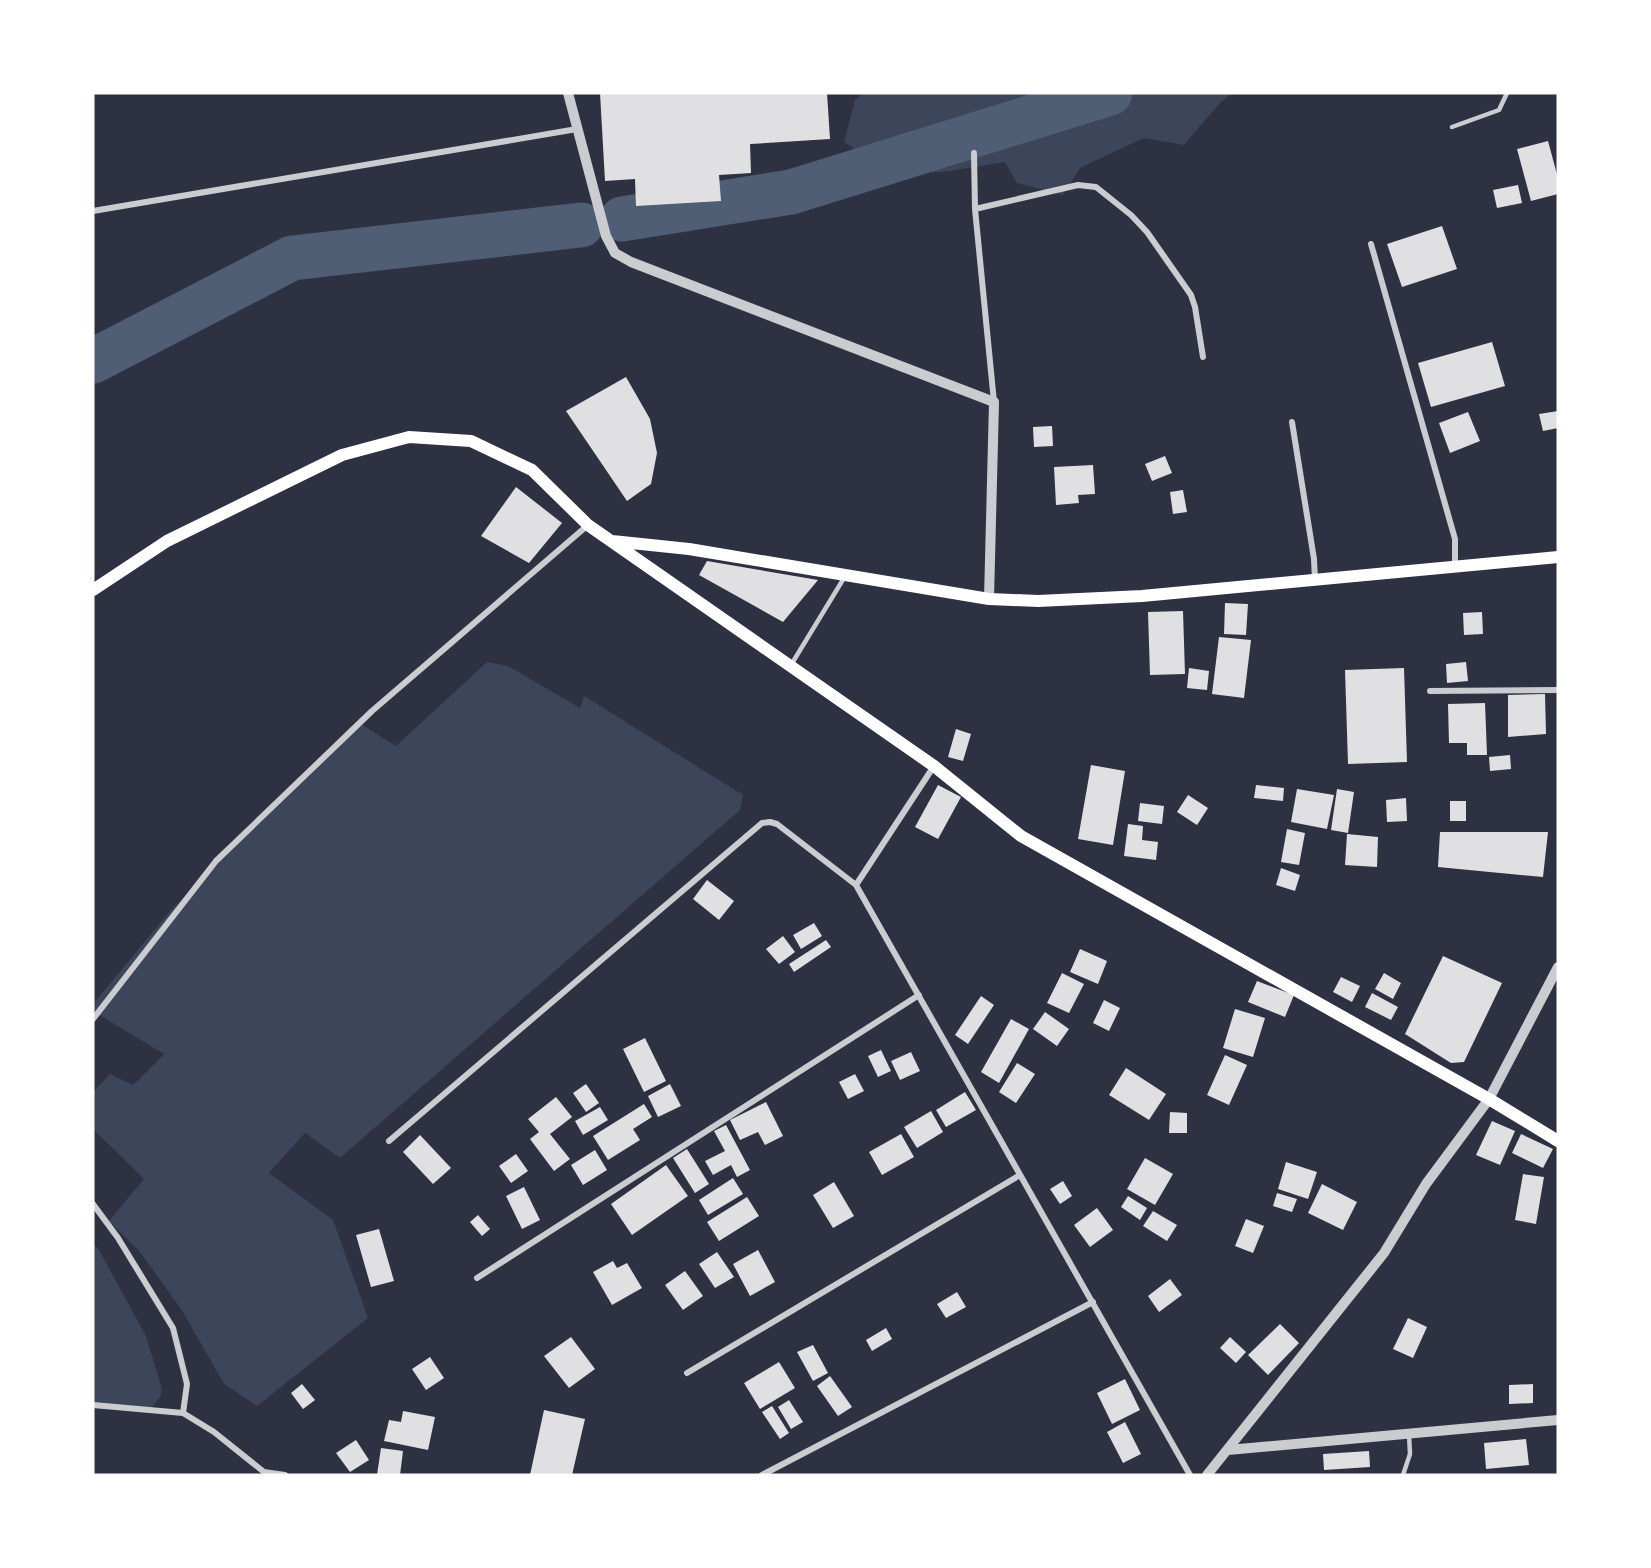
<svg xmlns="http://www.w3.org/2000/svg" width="1651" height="1568" font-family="'Open Sans',sans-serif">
  <rect width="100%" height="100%" fill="#2d3142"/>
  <path fill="#3c4559" d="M863 93H1232L1219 104 1184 145 1144 138 1080 168 1063 195 1017 183 1005 162 943 172 897 174 844 142 855 100Z
    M487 662 508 666 580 708 584 696 743 795 740 810 340 1158 305 1133 269 1173 333 1220 368 1318 257 1406 224 1384 181 1309 140 1252 109 1221 144 1179 93 1129V1092L110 1074 133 1085 164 1054 93 1011V1004L171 910 361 724 396 746Z
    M93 1243 99 1250 146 1336 162 1389 160 1397 152 1407 130 1410 93 1404Z"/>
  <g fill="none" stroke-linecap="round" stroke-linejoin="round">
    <path stroke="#4f5d75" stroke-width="45" d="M622 219 791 192 1110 93
      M93 361 292 258 581 225"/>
  </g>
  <path fill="#e0e0e3" d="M600 93H827L830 139 750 144 751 173 719 175 721 201 636 206 635 179 605 181Z
    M1548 141 1558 178V194L1531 201 1517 149Z
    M1518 185 1522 203 1497 208 1493 190Z
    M1442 226 1457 269 1402 287 1387 244Z
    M1492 342 1505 386 1431 407 1418 363Z
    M626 377 650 419 657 453 651 484 627 501 566 411Z
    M1558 411V428L1543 431 1539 414Z
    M1468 412 1480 441 1450 453 1439 423Z
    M1052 426 1053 446 1034 447 1033 427Z
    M1165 456 1172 473 1152 481 1145 464Z
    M1093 465 1095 494 1078 495 1079 503 1056 505 1054 467Z
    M516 487 562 523 529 563 481 536Z
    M1183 490 1187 512 1173 514 1170 492Z
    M707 561 818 580 783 622 699 575Z
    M1225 603 1248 604 1246 635 1224 634Z
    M1183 611 1185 674 1150 675 1148 612Z
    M1482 612 1483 634 1464 635 1463 613Z
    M1219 637 1251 640 1244 698 1212 694Z
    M1466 662 1468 681 1447 683 1446 664Z
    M1189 668 1209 671 1207 690 1187 688Z
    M1404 668 1407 762 1348 764 1345 670Z
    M1545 694 1546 734 1508 737V695Z
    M1485 703 1487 755H1467V743H1449L1448 704Z
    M956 729 971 734 963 761 948 757Z
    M1510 755 1511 769 1490 771 1489 757Z
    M1091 765 1125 771 1113 845 1078 839Z
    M938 785 961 797 938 839 915 827Z
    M1256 785 1284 788 1283 801 1254 798Z
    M1297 789 1334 795 1327 829 1291 822Z
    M1337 789 1354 792 1348 833 1331 830Z
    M1188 795 1208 808 1197 825 1177 812Z
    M1406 798 1407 821 1387 822 1386 800Z
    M1450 801H1466V821H1450Z
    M1140 803 1164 806 1162 824 1138 821Z
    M1128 824 1143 826 1142 840 1158 842 1156 860 1124 856Z
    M1287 829 1305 833 1299 865 1281 862Z
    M1440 832H1548L1543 877 1438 867Z
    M1347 834 1378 837 1377 867 1345 865Z
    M1281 868 1300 875 1295 891 1276 885Z
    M707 880 734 901 719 920 693 899Z
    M814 923 822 936 801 949 793 935Z
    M783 936 795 952 779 964 766 949Z
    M826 940 831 947 794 972 789 964Z
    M1080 949 1107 961 1098 984 1070 972Z
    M1443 956 1502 983 1464 1062 1451 1063 1405 1034Z
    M1062 973 1084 984 1069 1013 1047 1003Z
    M1384 973 1401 983 1393 999 1375 989Z
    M1341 977 1360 986 1352 1002 1333 992Z
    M1257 981 1294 995 1285 1017 1248 1002Z
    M1372 993 1398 1007 1391 1020 1365 1007Z
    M981 996 994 1005 968 1044 955 1035Z
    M1104 1000 1120 1008 1109 1031 1093 1023Z
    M1235 1009 1265 1018 1253 1057 1223 1048Z
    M1045 1012 1069 1029 1057 1046 1033 1029Z
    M1011 1019 1029 1029 999 1083 981 1072Z
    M645 1038 666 1081 644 1092 623 1049Z
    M881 1050 891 1071 878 1077 868 1056Z
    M911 1052 920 1071 900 1080 891 1061Z
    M1225 1055 1247 1065 1229 1105 1207 1095Z
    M1017 1063 1035 1074 1016 1103 999 1092Z
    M1126 1068 1166 1094 1149 1120 1109 1095Z
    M855 1074 864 1091 848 1099 839 1082Z
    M586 1084 599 1103 586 1112 573 1093Z
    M670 1084 681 1106 658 1117 648 1096Z
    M965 1092 976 1110 946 1127 936 1110Z
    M556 1097 572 1117 550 1134 570 1159 554 1171 530 1139 539 1132 528 1119Z
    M766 1102 783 1136 765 1145 758 1132 740 1140 730 1120Z
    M644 1104 652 1117 633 1129 640 1140 608 1160 593 1136Z
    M600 1107 608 1120 583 1135 575 1121Z
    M931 1111 943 1132 917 1148 904 1127Z
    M1170 1112 1187 1113V1133H1169Z
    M1492 1121 1515 1131 1500 1165 1476 1155Z
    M726 1125 750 1170 737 1177 731 1165 713 1175 705 1161 725 1151 714 1131Z
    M901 1134 914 1157 882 1175 869 1152Z
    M1521 1134 1553 1149 1543 1168 1512 1153Z
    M420 1135 451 1168 433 1184 403 1152Z
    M687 1149 709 1184 695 1193 673 1158Z
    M595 1150 607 1170 583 1185 571 1165Z
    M516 1154 528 1171 511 1183 499 1166Z
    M1145 1158 1173 1174 1155 1205 1127 1189Z
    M1286 1162 1317 1172 1308 1199 1278 1189Z
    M666 1165 688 1196 632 1235 611 1204Z
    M1523 1174 1544 1177 1536 1224 1515 1220Z
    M733 1178 743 1194 708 1215 699 1200Z
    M1063 1181 1072 1196 1060 1204 1050 1189Z
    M834 1182 854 1216 833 1228 813 1195Z
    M1322 1184 1357 1202 1343 1230 1308 1213Z
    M524 1187 540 1220 522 1229 506 1196Z
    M1277 1193 1297 1199 1292 1212 1273 1206Z
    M1128 1196 1147 1208 1140 1220 1121 1207Z
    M747 1197 759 1216 719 1241 707 1222Z
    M1097 1208 1113 1230 1090 1247 1074 1225Z
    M1153 1211 1177 1225 1167 1241 1143 1226Z
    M478 1215 490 1229 482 1236 470 1222Z
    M1246 1219 1264 1226 1253 1253 1235 1246Z
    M379 1229 394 1281 371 1287 356 1235Z
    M758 1250 775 1282 750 1296 733 1264Z
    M717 1252 734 1277 715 1288 699 1264Z
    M613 1261 617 1268 627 1263 642 1288 612 1305 593 1272Z
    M685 1271 703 1296 683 1310 665 1285Z
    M1170 1279 1182 1295 1159 1312 1148 1296Z
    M957 1292 966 1307 946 1318 937 1304Z
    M1408 1318 1427 1327 1413 1358 1393 1349Z
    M1280 1324 1299 1343 1268 1375 1248 1355Z
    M886 1328 892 1339 872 1351 866 1340Z
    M571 1337 595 1369 569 1388 544 1356Z
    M1230 1337 1246 1352 1236 1363 1220 1348Z
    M813 1345 828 1373 813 1381 797 1352Z
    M430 1357 444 1378 426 1390 412 1369Z
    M779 1362 795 1388 760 1409 744 1383Z
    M830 1376 852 1407 838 1416 817 1386Z
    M1125 1379 1140 1410 1112 1424 1097 1393Z
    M302 1384 315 1400 303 1409 291 1393Z
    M1533 1384V1403L1509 1404V1385Z
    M789 1400 803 1422 791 1429 778 1407Z
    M772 1406 789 1433 780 1439 762 1412Z
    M544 1410 585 1419 572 1475H530Z
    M403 1411 435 1417 428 1450 384 1441 389 1420 401 1422Z
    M1125 1422 1141 1454 1123 1463 1107 1432Z
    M1526 1439 1529 1465 1486 1469 1484 1443Z
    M356 1440 369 1460 350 1472 336 1453Z
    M381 1448 403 1451 400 1475H377Z
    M1369 1451 1370 1467 1324 1470 1323 1454Z"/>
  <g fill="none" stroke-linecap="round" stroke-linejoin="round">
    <path stroke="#caccd0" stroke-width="4.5" d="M1452 127 1499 110 1507 93
      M791 665 844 578
      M1403 1475 1410 1454 1409 1434"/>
    <path stroke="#caccd0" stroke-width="6" d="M974 153 975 209 994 402
      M975 209 1078 185 1096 187 1131 215 1147 232 1191 295 1195 307 1203 357
      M93 211 577 129
      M1371 244 1455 539V566
      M1292 422 1314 559 1315 580
      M1430 691 1558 690
      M856 885 934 766
      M93 1019 216 861 372 711 588 525
      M389 1141 762 823 770 822 777 824 856 885 1190 1475
      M93 1204 118 1238 173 1328 187 1384 183 1413
      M477 1278 919 995
      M687 1373 1020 1175
      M93 1405 183 1413 214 1432 264 1472 285 1475
      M762 1475 1093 1302"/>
    <path stroke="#caccd0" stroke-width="10" d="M568 93 606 236 615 253 631 262 994 402 989 599
      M1228 1450 1558 1420
      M1207 1475 1384 1253 1426 1184 1489 1099 1558 967"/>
    <path stroke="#fff" stroke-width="12" d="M612 541 689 549 989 599 1038 601 1142 596 1558 557
      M93 590 167 541 342 455 409 437 471 441 532 470 588 525 934 766 1021 836 1489 1099 1558 1141"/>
  </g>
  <rect width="1651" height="1568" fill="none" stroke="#ffffff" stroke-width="189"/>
</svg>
